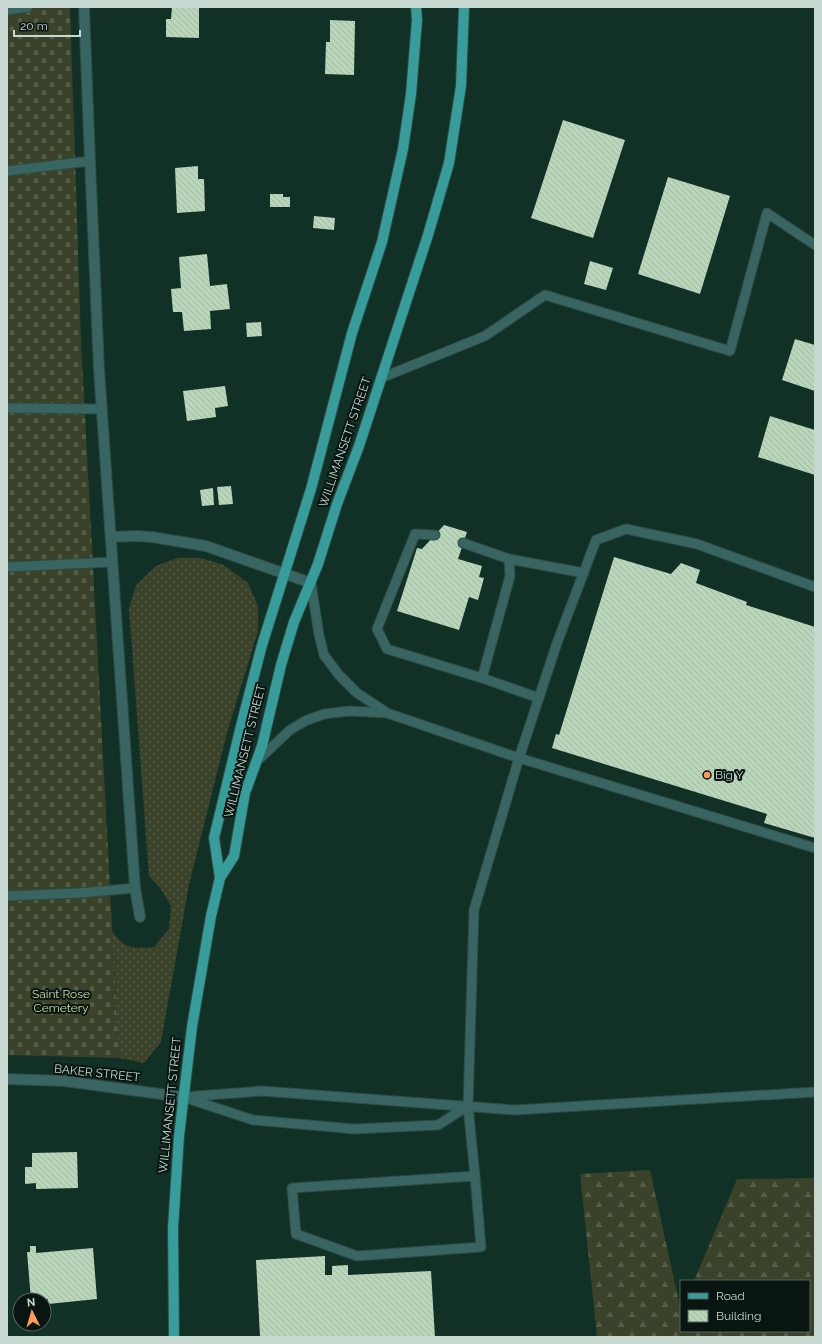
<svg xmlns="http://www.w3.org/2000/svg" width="822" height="1344" font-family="Raleway,sans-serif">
  <defs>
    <pattern id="grass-dots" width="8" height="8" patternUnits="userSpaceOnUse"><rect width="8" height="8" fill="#3a4229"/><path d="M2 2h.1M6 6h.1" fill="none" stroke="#555d47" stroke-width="1.8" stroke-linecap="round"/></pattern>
    <pattern id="forest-firs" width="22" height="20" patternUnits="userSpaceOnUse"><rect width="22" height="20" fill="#3a4229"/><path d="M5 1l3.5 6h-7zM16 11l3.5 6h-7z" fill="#555d47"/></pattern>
    <pattern id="cemetery-stones" width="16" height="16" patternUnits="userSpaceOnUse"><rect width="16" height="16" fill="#3a4229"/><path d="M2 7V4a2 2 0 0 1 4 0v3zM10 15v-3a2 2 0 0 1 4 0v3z" fill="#555d47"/></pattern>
    <pattern id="building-back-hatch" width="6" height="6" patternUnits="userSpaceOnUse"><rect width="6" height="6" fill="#b9d5ba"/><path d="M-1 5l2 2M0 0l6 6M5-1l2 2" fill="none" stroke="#a0b7a1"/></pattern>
  </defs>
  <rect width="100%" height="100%" fill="#113026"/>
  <path fill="url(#grass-dots)" d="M177 558H201L224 565 248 583 258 606V631L227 733 189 885 161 1042 144 1063 119 1058 112 931C125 950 133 948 154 947L169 929 171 906 160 888 149 876 129 609 136 585 156 566Z"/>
  <path fill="url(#forest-firs)" d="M650 1170 681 1311V1331H809V1281H694L737 1179 815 1178V1337H597L580 1174Z"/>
  <path fill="url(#cemetery-stones)" d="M7 7H70L81 341 119 1058 7 1055Z"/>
  <path fill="url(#building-back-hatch)" d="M172 7H199V38L166 37V19H171Z
    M330 20 355 21 354 75 325 74 326 42H330Z
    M563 120 625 140 593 238 531 218Z
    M198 166V179H204L205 211 177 213 175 168Z
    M668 177 730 196 700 294 638 274Z
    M270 194H283V197H290V207H270Z
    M314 216 335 218 334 230 313 228Z
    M207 254 210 286 227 284 230 309 210 311 211 329 184 331 182 312H173L171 289 181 288 179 257Z
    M590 261 613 268 606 290 584 284Z
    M261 322 262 336 247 337 246 323Z
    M795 339 815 345V391L782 380Z
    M225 386 228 406 215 408 216 417 187 421 183 391Z
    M770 416 815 430V475L758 457Z
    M231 486 233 504 219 505 217 487Z
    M213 488 214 505 202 506 200 490Z
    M444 525 467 532 458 559 482 566 479 577 484 578 478 600 469 597 459 630 397 611 417 548 422 549Z
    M614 557 671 574 681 563 700 570 696 583 747 602 746 605 815 627V838L764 823 767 814 552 748 556 734 559 735Z
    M77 1152 78 1188 36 1189V1183L25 1184V1167H32V1153Z
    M30 1246H36V1253L93 1248 97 1299 48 1304V1299L31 1300 27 1252H30Z
    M325 1256V1275H332V1266L348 1265V1275L431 1271 435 1337H260L256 1260Z"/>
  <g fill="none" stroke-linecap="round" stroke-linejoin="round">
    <defs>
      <path id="service" d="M7 10 28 7
        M7 171 90 161
        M381 378 485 336 545 295 730 351 767 213 815 245
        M7 408 102 409
        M435 535 415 534 377 629 387 649 482 678 539 698
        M463 543 509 559 584 573
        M7 567 112 562
        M311 583 319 635 324 655 339 675 357 693 386 712
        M482 678 510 576 509 559
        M257 761 290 730 305 721 324 714 349 711 387 713 519 758 815 848
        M7 896 80 893 135 888
        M468 1106 438 1125 354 1129 253 1120 183 1097 262 1091 515 1110 815 1092
        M475 1176 292 1188 296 1234 357 1256 481 1247 475 1176 468 1106 474 910 519 758 557 643 596 540 626 529 697 544 815 587"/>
      <path id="minor" d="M84 7 90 161 99 369 135 888 140 917
        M111 537 136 536 152 537 206 546 311 583
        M7 1079 64 1081 183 1097"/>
      <path id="primary" d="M220 878 214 838 241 726 262 645 311 489 352 333 382 242 403 149 411 94 417 20 416 7
        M174 1337 173 1228 179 1136 192 1027 211 916 220 878 234 856 245 793 262 746 281 665 294 622 318 564 337 504 359 446 428 235 449 163 461 86 464 7"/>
    </defs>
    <use href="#service" stroke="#2e4b41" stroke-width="11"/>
    <use href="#minor" stroke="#2e4b41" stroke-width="12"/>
    <use href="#primary" stroke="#2e4b41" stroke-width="12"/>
    <use href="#service" stroke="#386462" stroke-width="9"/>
    <use href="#minor" stroke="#386462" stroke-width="10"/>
    <use href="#primary" stroke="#379d9b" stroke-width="10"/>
  </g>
  <circle fill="#fe9b58" stroke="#081511" stroke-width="1.5" cx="707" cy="775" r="4"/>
  <g text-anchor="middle" stroke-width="4" stroke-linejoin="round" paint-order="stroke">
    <g font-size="12" fill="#c7d8d1" stroke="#081511">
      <text transform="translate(345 442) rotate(-71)" y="4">WILLIMANSETT STREET</text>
      <text transform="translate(245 751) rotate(-76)" y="4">WILLIMANSETT STREET</text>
      <text transform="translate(97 1073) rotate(6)" y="4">BAKER STREET</text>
      <text transform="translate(170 1105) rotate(-84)" y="4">WILLIMANSETT STREET</text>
    </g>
    <g font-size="12" fill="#c7d8d1" stroke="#081511" text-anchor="start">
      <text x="715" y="779">Big Y</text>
    </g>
    <g font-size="12" fill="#cbdfa5" stroke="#081511">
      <text x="61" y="998">Saint Rose<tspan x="61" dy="14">Cemetery</tspan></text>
    </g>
  </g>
  <rect width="822" height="1344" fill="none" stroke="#c7d8d1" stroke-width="16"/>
  <rect x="680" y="1280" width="130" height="52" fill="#081511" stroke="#54635e"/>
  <rect x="688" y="1293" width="20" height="6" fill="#379d9b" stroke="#54635e"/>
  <text x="716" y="1300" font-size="12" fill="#c7d8d1">Road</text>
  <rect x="688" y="1310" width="20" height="12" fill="url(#building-back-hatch)" stroke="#54635e"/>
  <text x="716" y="1320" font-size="12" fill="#c7d8d1">Building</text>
  <g transform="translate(32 1312) rotate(355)"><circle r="19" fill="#081511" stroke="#54635e"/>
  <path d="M0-3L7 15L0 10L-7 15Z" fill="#fe9b58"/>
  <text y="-6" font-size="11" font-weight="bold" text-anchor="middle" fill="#c7d8d1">N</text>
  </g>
  <path d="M14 30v6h66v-6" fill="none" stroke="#c7d8d1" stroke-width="2"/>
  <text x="20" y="30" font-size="12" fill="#c7d8d1" stroke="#081511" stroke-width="3" paint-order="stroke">20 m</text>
</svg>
